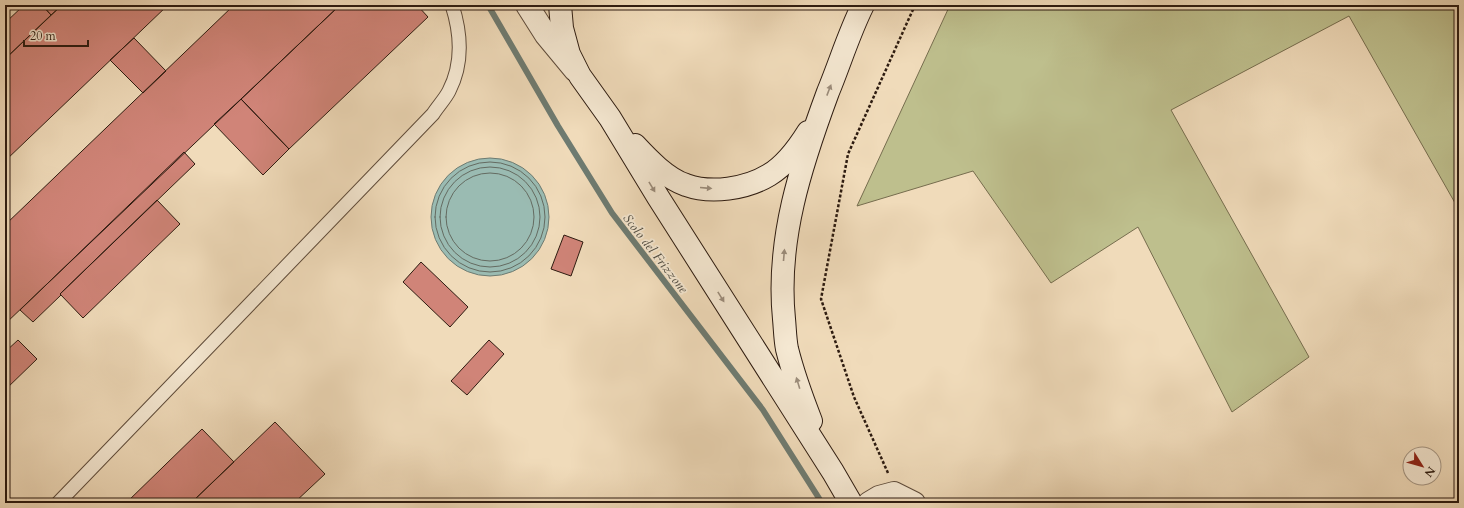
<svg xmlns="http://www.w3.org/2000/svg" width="1464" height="508" font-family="Cardo,serif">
  <rect width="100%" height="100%" fill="#f0dbba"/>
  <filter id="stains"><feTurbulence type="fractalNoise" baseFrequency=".005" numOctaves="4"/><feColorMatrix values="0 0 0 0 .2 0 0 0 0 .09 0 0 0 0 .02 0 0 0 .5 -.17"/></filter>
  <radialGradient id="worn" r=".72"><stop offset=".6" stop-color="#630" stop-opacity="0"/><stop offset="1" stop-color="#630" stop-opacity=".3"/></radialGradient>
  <path fill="#bebf8d" stroke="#766d4e" d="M950 5H1459V210L1349 16 1171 110 1309 357 1232 412 1138 227 1051 283 973 171 857 206Z"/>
  <path fill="#9abbb2" stroke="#6e7b71" d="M431 217a59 59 0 1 1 118 0a59 59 0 1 1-118 0Z"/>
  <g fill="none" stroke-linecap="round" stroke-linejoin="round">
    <path stroke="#646b61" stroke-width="1" d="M435 217a55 55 0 1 1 110 0a55 55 0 1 1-110 0Z
      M440 217a50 50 0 1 1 100 0a50 50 0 1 1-100 0Z
      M446 217a44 44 0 1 1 88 0a44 44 0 1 1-88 0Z"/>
    <path stroke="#6e7b71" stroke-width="6" d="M488 5 558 126 612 213 763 410 822 503"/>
  </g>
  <path fill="#d08478" stroke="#2d1b10" d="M24 5H42L51 15 5 59V23Z
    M42 5H62L51 15Z
    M62 5H168L5 161V59Z
    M234 5H340L5 324V225Z
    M340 5H417L428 17 289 149 241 99Z
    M134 38 166 71 143 93 110 60Z
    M241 99 289 149 263 175 214 124Z
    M184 152 195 164 60 294 61 295 33 322 20 310Z
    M157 200 180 224 83 318 60 294Z
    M564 235 583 242 571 276 551 269Z
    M421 262 468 307 450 327 403 282Z
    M18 340 37 359 5 390V352Z
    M489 340 504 354 467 395 451 381Z
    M275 422 325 474 294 503H191Z
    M202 429 234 462 191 503H126Z"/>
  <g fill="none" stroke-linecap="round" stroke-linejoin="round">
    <defs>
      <path id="service" d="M58 503 433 114C438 106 445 99 449 91 463 64 461 33 452 5"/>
      <path id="minor" d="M869 503 879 497 894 493 914 503"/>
      <path id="tertiary" d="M527 5 546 35 575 70"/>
      <path id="secondary" d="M560 5 562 28 569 54 580 76 610 118 658 197 833 472 851 503
        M635 145C648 159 667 179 686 185 711 194 746 189 769 175 786 165 798 148 808 132
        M811 421C802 398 793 373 787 349 785 339 785 329 784 319 776 240 801 165 828 92 840 63 849 33 863 5"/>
    </defs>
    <use href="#service" stroke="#5e4b3a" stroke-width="15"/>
    <use href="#minor" stroke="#5e4b3a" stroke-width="24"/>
    <use href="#tertiary" stroke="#5e4b3a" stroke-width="24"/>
    <use href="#secondary" stroke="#2d1b10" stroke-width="24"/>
    <path stroke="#2d1b10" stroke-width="2.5" stroke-dasharray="3 2" stroke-linecap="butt" d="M888 473 854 397 821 299 848 154 915 5"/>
    <use href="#service" stroke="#f5e8d2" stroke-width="13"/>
    <use href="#minor" stroke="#f5e8d2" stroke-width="22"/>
    <use href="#tertiary" stroke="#f5e8d2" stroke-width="22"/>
    <use href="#secondary" stroke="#f5e8d2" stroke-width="22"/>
  </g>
  <defs><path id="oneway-solid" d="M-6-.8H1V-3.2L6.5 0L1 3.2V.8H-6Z"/></defs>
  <g fill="#9b8c7b">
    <use href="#oneway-solid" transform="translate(829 90) rotate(-69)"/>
    <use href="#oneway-solid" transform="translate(652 187) rotate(59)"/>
    <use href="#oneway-solid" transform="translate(706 188) rotate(5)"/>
    <use href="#oneway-solid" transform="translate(784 255) rotate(-85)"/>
    <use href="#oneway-solid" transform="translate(721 297) rotate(58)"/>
    <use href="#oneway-solid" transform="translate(798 383) rotate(-107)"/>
  </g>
  <g text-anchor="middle" stroke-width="3.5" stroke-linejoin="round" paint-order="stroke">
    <g font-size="13" font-style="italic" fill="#4e4b41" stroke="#f5e8d2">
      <text transform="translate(656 253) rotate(52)" y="5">Scolo del Frizzone</text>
    </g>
  </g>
  <rect width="1464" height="508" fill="none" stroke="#f0dbba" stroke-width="20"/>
  <rect x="6" y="6" width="1452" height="496" fill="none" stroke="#2d1b10" stroke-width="2"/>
  <rect x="10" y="10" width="1444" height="488" fill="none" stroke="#2d1b10"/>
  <g transform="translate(1422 466) rotate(127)"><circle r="19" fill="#f5e8d2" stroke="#a59684"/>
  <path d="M0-3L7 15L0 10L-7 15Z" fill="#8f2418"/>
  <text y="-6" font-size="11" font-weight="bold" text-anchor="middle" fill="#2d1b10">N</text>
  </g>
  <path d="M24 40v6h64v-6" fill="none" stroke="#2d1b10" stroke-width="2"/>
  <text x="30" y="40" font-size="12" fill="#2d1b10" stroke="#f5e8d2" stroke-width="3" paint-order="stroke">20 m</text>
  <rect width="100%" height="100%" filter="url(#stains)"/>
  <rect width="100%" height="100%" fill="url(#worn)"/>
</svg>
